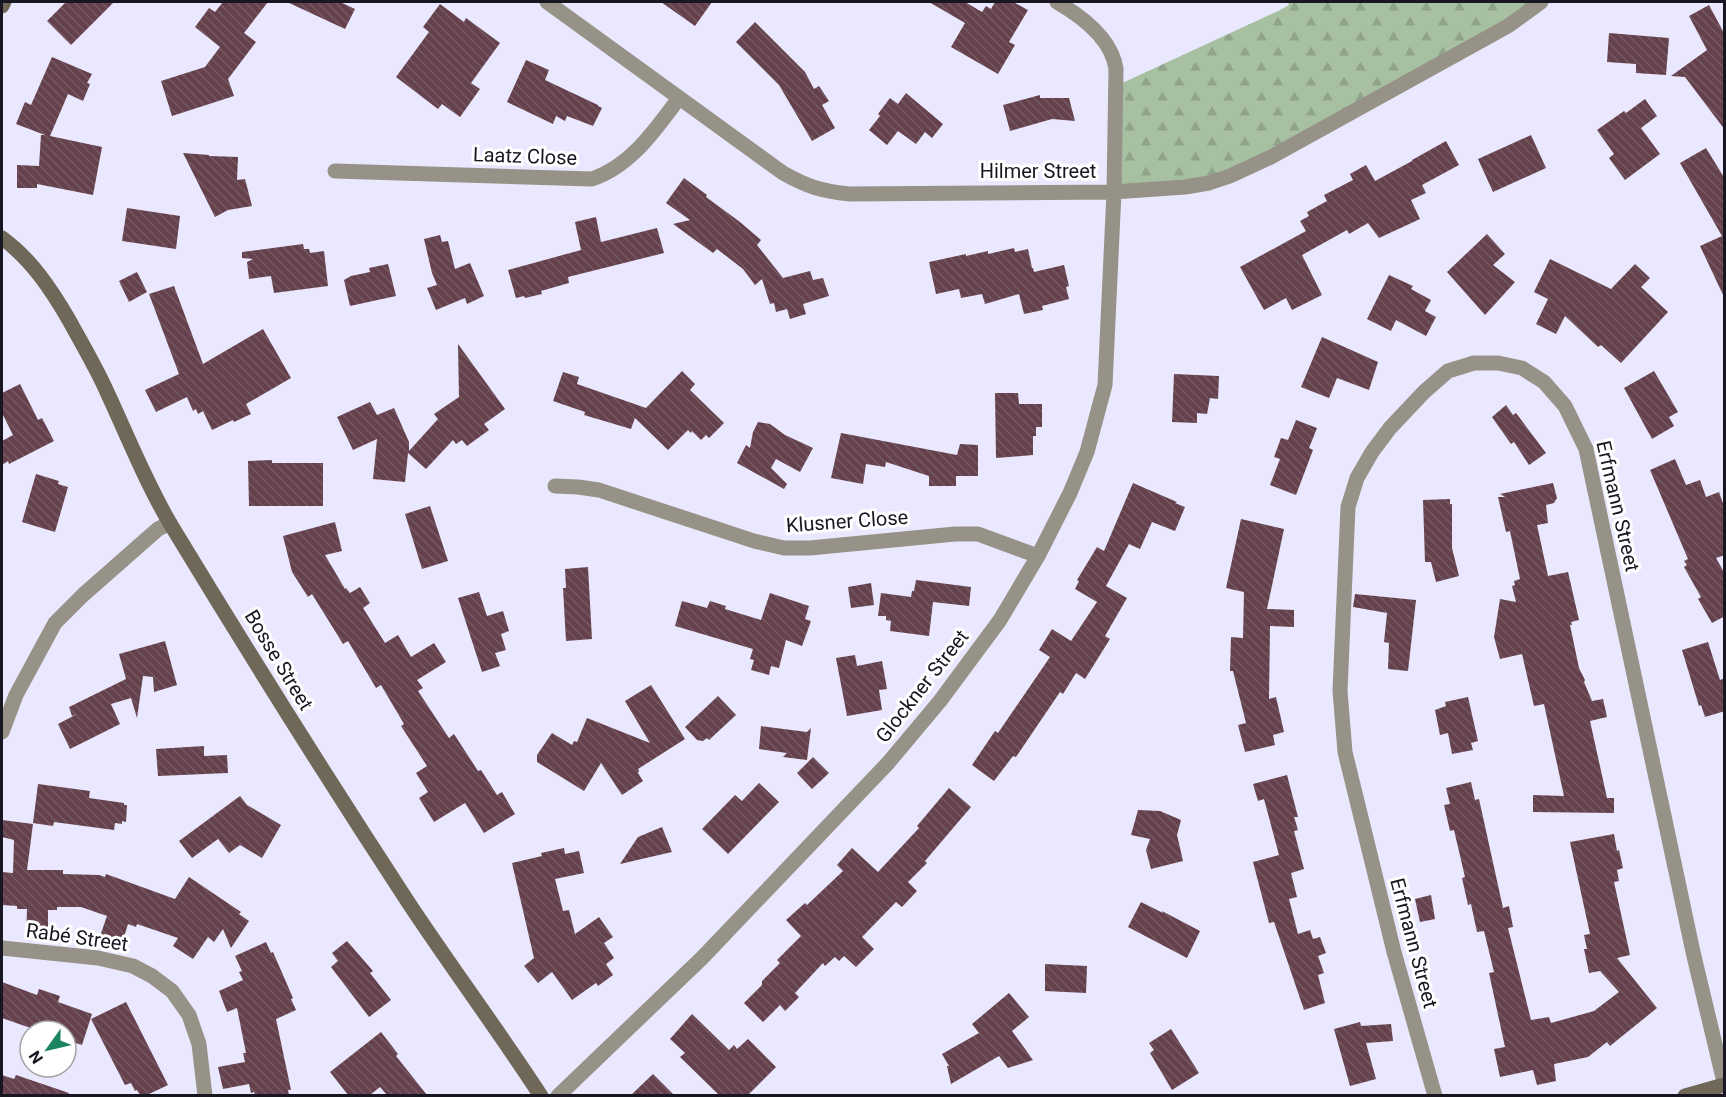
<svg xmlns="http://www.w3.org/2000/svg" width="1726" height="1097" font-family="Roboto,sans-serif">
  <defs>
    <pattern id="forest-firs" width="22" height="20" patternUnits="userSpaceOnUse" patternTransform="scale(1.5)"><rect width="22" height="20" fill="#a7c0a1"/><path d="M5 1l3.5 6h-7zM16 11l3.5 6h-7z" fill="#8fa48a"/></pattern>
    <pattern id="building-back-hatch" width="6" height="6" patternUnits="userSpaceOnUse" patternTransform="scale(1.5)"><rect width="6" height="6" fill="#64414c"/><path d="M-1 5l2 2M0 0l6 6M5-1l2 2" fill="none" stroke="#755962"/></pattern>
  </defs>
  <rect width="100%" height="100%" fill="#eae8fe"/>
  <path fill="url(#forest-firs)" d="M1288 2H1538L1226 176 1114 192 1118 85 1278 11 1289 5Z"/>
  <path fill="url(#building-back-hatch)" d="M66 2H114L71 45 47 21Z
    M223 2H268L244 33 256 42 228 79 234 96 172 116 161 81 205 67 220 47 195 27 209 8 215 12Z
    M287 2H340L355 9 345 29Z
    M661 2H712L695 26Z
    M929 2H965L982 12 986 6 991 9 995 2H1013L1028 10 1009 42 1015 45 998 74 951 47 965 23Z
    M440 4 464 22 466 18 500 43 471 83 480 89 460 117 442 104 438 109 396 77 429 32 423 27Z
    M1709 5 1725 35V130L1685 77 1671 76 1707 50 1689 16Z
    M755 22 805 72 814 89 819 86 829 101 822 105 835 128 812 141 779 85 736 42Z
    M1609 33 1669 38 1666 75 1636 73V64L1607 62Z
    M52 57 92 74 87 83 90 84 83 101 68 94 50 136 102 147 93 195 37 184V188H17V165L39 166 41 135H45L16 124 25 102 31 105Z
    M526 60 549 70 545 80 598 105V106L602 108 593 126 567 116 565 121 556 116 553 124 507 102Z
    M906 93 943 124 932 138 925 132 916 144 898 131 887 145 869 130 880 116 878 114 890 98 898 104Z
    M1040 95V98H1069L1075 121 1052 119 1010 131 1003 105Z
    M1645 99 1657 116 1641 128 1660 154 1625 180 1609 158 1614 154 1597 130 1624 111 1626 113Z
    M1531 135 1546 168 1493 192 1478 159Z
    M1446 141 1459 165 1422 185 1426 193 1411 200 1420 219 1379 238 1368 223 1349 234 1347 230 1302 255 1322 295 1292 310 1286 298 1264 310 1240 267 1306 231 1300 221 1309 216 1307 212 1327 201 1324 195 1353 180 1350 174 1366 165 1375 181 1412 161V160Z
    M1706 148 1725 179V299L1700 246 1722 236 1680 163Z
    M183 153 209 155V156L238 157 237 180 245 179 252 206 228 210 215 217Z
    M684 178 707 195 706 197 740 222 761 240 757 245 783 278 810 271 813 280 823 278 829 296 803 304 806 314 790 319 787 309 776 312 774 303 770 304 762 279 755 285 743 269 717 249 713 253 673 224 690 220 666 203Z
    M127 208 180 216 176 249 122 241Z
    M596 217 601 242 657 228 664 253 568 277 569 283 541 291 542 294 525 298 524 296 516 298 508 270 581 250 575 222Z
    M1487 234 1505 254 1493 265 1515 282 1485 315 1447 272Z
    M440 235 442 242 448 241 455 269 470 263 484 296 467 304 465 298 436 310 427 288 437 285 432 273 424 239Z
    M303 244 304 249H309L310 253 324 251 328 286 274 293 271 276 249 279 247 262 253 259 242 258V252Z
    M1014 248 1015 252 1028 249 1032 268H1033L1034 272 1064 265 1069 286 1066 287 1069 299 1042 306 1043 310 1024 314 1019 294 985 304 982 294 961 298 959 289 936 294 929 262 966 254V256L988 251V254Z
    M1550 259 1611 289 1635 264 1650 278 1641 287 1668 312 1621 363 1601 345 1598 347 1565 316 1556 334 1536 324 1548 299 1534 292Z
    M388 264 396 296 350 306 344 280 351 276 370 272 369 268Z
    M137 272 147 292 129 302 119 281Z
    M1389 275 1413 286 1411 289 1431 300 1425 311 1436 317 1426 336 1396 320 1391 331 1367 319Z
    M174 286 203 364 263 329 291 378 246 404 251 414 234 422 233 420 212 430 203 411 198 414 196 409 193 411 187 397 156 412 145 390 179 374 149 294Z
    M1322 337 1378 362 1369 390 1337 378 1329 398 1301 387Z
    M458 344 505 409 484 424 489 430 467 446 462 440 456 444 453 440 426 469 408 453 405 482 373 479 377 439 353 450 337 417 370 402 377 415 394 408 409 442V451L438 419 434 414 459 397Z
    M682 371 695 384 690 390 724 423 709 438 706 435 701 440 692 431 691 433 688 430 668 450 635 418 631 429 584 415 585 412 553 401 563 372 579 377 577 384 646 408Z
    M1654 371 1678 412 1669 417 1674 426 1652 439 1624 388Z
    M1174 374 1219 376 1218 399 1210 398 1207 414 1197 413V423L1172 422Z
    M20 384 38 420 42 418 54 441 9 464 8 461 2 465V441L13 435 2 413V393Z
    M995 393H1018L1019 404H1042V427H1036V436H1033V455L996 458Z
    M1506 405 1513 415 1516 413 1546 453 1529 465 1514 442 1511 444 1492 417Z
    M1296 420 1317 428 1309 448 1313 450 1296 495 1270 485 1280 459 1274 457 1281 438 1288 440Z
    M758 422 770 424 785 435 813 448 800 472 776 459 771 468 787 484 784 489 737 463 746 445 750 448 753 432Z
    M841 433 957 455 960 444 978 445V476H956V486H929V476L886 462 885 467 866 464 863 484 831 478Z
    M1675 459 1686 485 1700 480 1706 497 1719 492 1725 509V555L1716 558 1725 574V616L1712 623 1698 599 1701 597 1684 567 1687 565 1684 561 1688 559 1650 470Z
    M272 460V463H323V506H249L248 461Z
    M36 474 59 481 58 484 68 487 55 532 22 522Z
    M1133 483 1177 502 1175 503 1185 507 1175 531 1152 522 1140 549 1129 544 1106 586 1127 598 1105 636 1110 639 1085 679 1076 673 1063 694 1060 692 1016 757 1013 756 994 781 972 765 995 731 998 733 1050 657 1039 650 1052 629 1071 641 1097 602 1075 589 1079 581 1077 580 1097 547 1104 551Z
    M1553 483 1557 498 1554 503 1546 505 1548 523 1537 525 1548 576 1568 572 1579 620 1571 622 1572 625H1570L1579 668 1585 680 1584 682 1592 701 1603 699 1607 717 1590 721 1607 798H1614V813L1533 812V795L1564 796 1544 704 1534 706 1522 654 1500 659 1494 637 1500 599 1516 602 1512 586 1515 585 1514 581 1520 579 1510 531 1506 532 1498 497H1505L1500 494Z
    M1450 499V504H1452V548L1459 576 1436 582 1431 562H1425L1423 500Z
    M430 506 448 561 422 569 405 514Z
    M1241 519 1284 529 1267 609 1294 610V627L1270 626 1269 699 1276 697 1284 732 1273 735 1275 745 1245 752 1238 725 1246 723 1233 671H1230L1231 637 1243 638 1244 592 1226 588Z
    M335 522 342 551 325 555 345 589 346 588 350 593 360 587 370 603 363 608 385 643 398 635 411 657 434 643 446 662 417 680 423 688 418 691 449 738 454 734 478 771 481 770 497 795 502 792 515 814 484 833 465 803 434 822 419 798 428 792 416 773 427 766 401 726 404 724 381 685 376 688 348 641 343 644 312 594 308 597 292 572 283 536Z
    M588 567 592 639 566 641 563 588H566L565 569Z
    M916 580 971 587 969 606 933 602 929 636 890 631 891 621 886 620V616H878L881 593 911 597 912 591H914Z
    M871 583 874 605 851 608 848 587Z
    M479 592 487 616 503 611 509 631 501 634 506 650 495 653 500 666 482 672 458 598Z
    M770 593 809 606 805 619 811 621 802 646 786 640 779 668 771 666 769 675 751 670 754 660 750 659 753 649 675 626 682 601 707 608 710 601 726 606 725 609 761 620Z
    M1355 594 1416 600 1408 671 1388 669 1389 643 1384 642 1387 613 1353 607Z
    M165 641 177 685 154 692 153 677 143 676 137 718 131 698 111 704 120 724 70 749 58 724 77 714 72 716 69 707 126 679 119 654Z
    M1708 642 1720 680 1725 678V711L1705 717 1701 705 1699 706 1682 650Z
    M855 655 857 666 882 661 887 689 879 690 882 710 847 716 836 658Z
    M651 685 685 739 638 769 639 771 638 773 643 781 622 795 601 763 584 791 537 762V755L552 733 572 745 574 741 577 742 587 718 650 743 625 701Z
    M718 696 736 715 709 740 707 738 703 741 697 740 685 727Z
    M1468 697 1478 741 1471 743 1473 750 1452 754 1448 733 1440 735 1435 710 1446 706 1445 702Z
    M761 726 807 732 811 728 807 760 783 757 787 753 759 749Z
    M204 746V756L227 755 228 773 158 776 156 749Z
    M813 757 829 773 812 789 797 773Z
    M1287 775 1298 817H1294L1298 830 1294 831 1304 869 1291 873 1297 897 1289 899 1298 934 1310 930 1313 939 1320 937 1326 953 1318 956 1324 973 1318 975 1325 1003 1304 1010 1274 922 1269 923 1253 862 1279 855 1264 799 1258 801 1253 784Z
    M1471 782 1475 800 1479 799 1503 908 1509 906 1513 927 1508 928 1531 1020 1549 1017 1551 1023 1594 1011 1619 992 1600 971 1589 973 1584 949H1587L1584 935 1590 934 1570 842 1614 834 1617 851 1619 850 1623 868 1617 870 1619 881 1614 882 1630 955 1617 958 1657 1008 1610 1046 1607 1042 1588 1057 1554 1064 1556 1081 1537 1085 1533 1070 1500 1077 1494 1049 1505 1047 1489 973 1494 972 1484 931 1477 932 1471 904 1468 905 1462 878 1465 877 1454 830 1450 831 1444 805 1450 804 1446 788Z
    M759 783 779 802 728 854 702 829 735 795 742 801Z
    M38 784 90 791 89 798 124 803V805H127L126 822 122 821V824L115 823 114 830 54 822 53 826 33 823Z
    M949 788 971 807 925 861 927 863 908 882 917 891 902 907 896 902 862 937 874 949 856 967 844 956 839 961 835 957 825 966 823 963 795 993 799 997 785 1011 780 1005 763 1022 744 1003 762 985V981L780 963 777 960 801 936 786 920 805 903 807 905 843 871 837 865 852 848 878 872 919 828 917 826Z
    M240 796 247 805 281 825 262 858 240 845 229 853 218 839 192 858 179 841Z
    M1138 810 1160 811 1181 820 1177 835 1183 861 1151 869 1146 850 1150 839 1131 835Z
    M2 820 33 824 27 870H63V874L99 875 105 877 106 874 175 899 189 877 241 912 239 914 249 921 231 948 223 929 214 942 208 937 193 959 173 946 178 938 137 924 136 927 128 924 120 950 98 942 107 916 81 907H57V910H48V937L26 936 27 909H17V906L2 905V872L13 873 14 840 2 837Z
    M662 827 672 852 620 864 638 837Z
    M564 848 565 854 579 851 584 873 555 879 563 911 569 910 575 934 599 917 613 937 604 943 614 958 606 964 613 975 598 986 596 983 572 1000 552 972 538 983 524 966 534 958 512 863 542 856 541 853Z
    M1431 895 1435 919 1420 922 1415 899Z
    M1141 902 1163 913 1162 911 1200 931 1187 958 1128 927Z
    M347 941 373 971 370 973 391 1000 369 1017 331 967 338 961 332 953Z
    M266 942 271 953 273 952 293 998 291 999 296 1010 276 1019 291 1090H288L289 1095H255L254 1092 251 1093 249 1084 223 1089 218 1067 245 1062 243 1053H246L237 1008 227 1012 219 991 243 980 239 972 242 971 235 956Z
    M1045 964 1087 966 1086 993 1045 991Z
    M2 982 37 995 39 989 60 996 58 1002 92 1014 82 1045 66 1040V1031H39L2 1018Z
    M1009 993 1029 1017 1012 1031 1033 1060 1008 1068 999 1056 951 1084 947 1066H949L942 1054 979 1033 972 1024Z
    M126 1002 168 1085 147 1095H140L137 1090 135 1091 131 1083 125 1085 91 1019Z
    M692 1014 729 1050 734 1045 737 1049 748 1039 776 1067 748 1095H719L680 1057 685 1053 670 1039Z
    M1360 1022 1361 1026 1391 1024 1393 1041 1366 1043 1376 1079 1350 1086 1334 1029Z
    M1171 1029 1199 1073 1172 1090 1150 1053 1154 1050 1149 1043Z
    M381 1032 398 1054 396 1056 427 1095H387L380 1087 370 1095H348L330 1072Z
    M653 1074 674 1095H631Z
    M2 1075 14 1079 16 1075 69 1093 68 1095H2Z"/>
  <g fill="none" stroke-linecap="round" stroke-linejoin="round">
    <path stroke="#979287" stroke-width="15" d="M547 2 783 173C808 187 821 191 850 194L1114 192 1185 187 1209 183 1230 176 1271 157 1508 26 1541 2
      M335 171 592 179C631 166 655 130 679 98
      M555 486 578 487 599 490 754 541 784 548H810L955 534H978L1038 556
      M2 732 16 695 55 623 83 595 158 529 170 523
      M2 948 98 958 133 966 152 976 172 991 189 1015 199 1044 205 1096
      M558 1096 702 958 888 763 940 701 1000 620 1038 556 1070 493 1087 452 1105 385 1114 192 1116 69C1112 39 1081 16 1057 2
      M1435 1096 1394 952 1345 752 1340 691 1348 507 1357 478 1372 452 1390 428 1424 392 1448 371 1474 363H1498L1522 368 1544 382 1565 406 1586 449 1693 952 1724 1082"/>
    <path stroke="#6f6758" stroke-width="15" d="M2 6 4 2
      M2 238C31 259 51 289 69 320 82 344 96 367 107 392 128 437 146 483 171 525 248 652 327 778 408 902 451 967 498 1030 541 1096
      M1685 1096 1724 1085"/>
  </g>
  <g text-anchor="middle" stroke-width="6" stroke-linejoin="round" paint-order="stroke">
    <g font-size="20" fill="#181620" stroke="#fff">
      <text transform="translate(525 156) rotate(2)" y="7">Laatz Close</text>
      <text x="1038" y="178">Hilmer Street</text>
      <text transform="translate(1618 506) rotate(77)" y="7">Erfmann Street</text>
      <text transform="translate(847 521) rotate(-4)" y="7">Klusner Close</text>
      <text transform="translate(279 660) rotate(59)" y="7">Bosse Street</text>
      <text transform="translate(922 686) rotate(-52)" y="7">Glockner Street</text>
      <text transform="translate(77 937) rotate(8)" y="7">Rabé Street</text>
      <text transform="translate(1414 943) rotate(75)" y="7">Erfmann Street</text>
    </g>
  </g>
  <rect width="1726" height="1097" fill="none" stroke="#181620" stroke-width="6"/>
  <g transform="translate(48 1049) rotate(236)"><circle r="28" fill="#ffffff" stroke="#a3a2a6" stroke-width="1.5"/>
  <path d="M0-4.5L10 22L0 15L-10 22Z" fill="#1b8460"/>
  <text y="-9" font-size="16" font-weight="bold" text-anchor="middle" fill="#181620">N</text>
  </g>
</svg>
